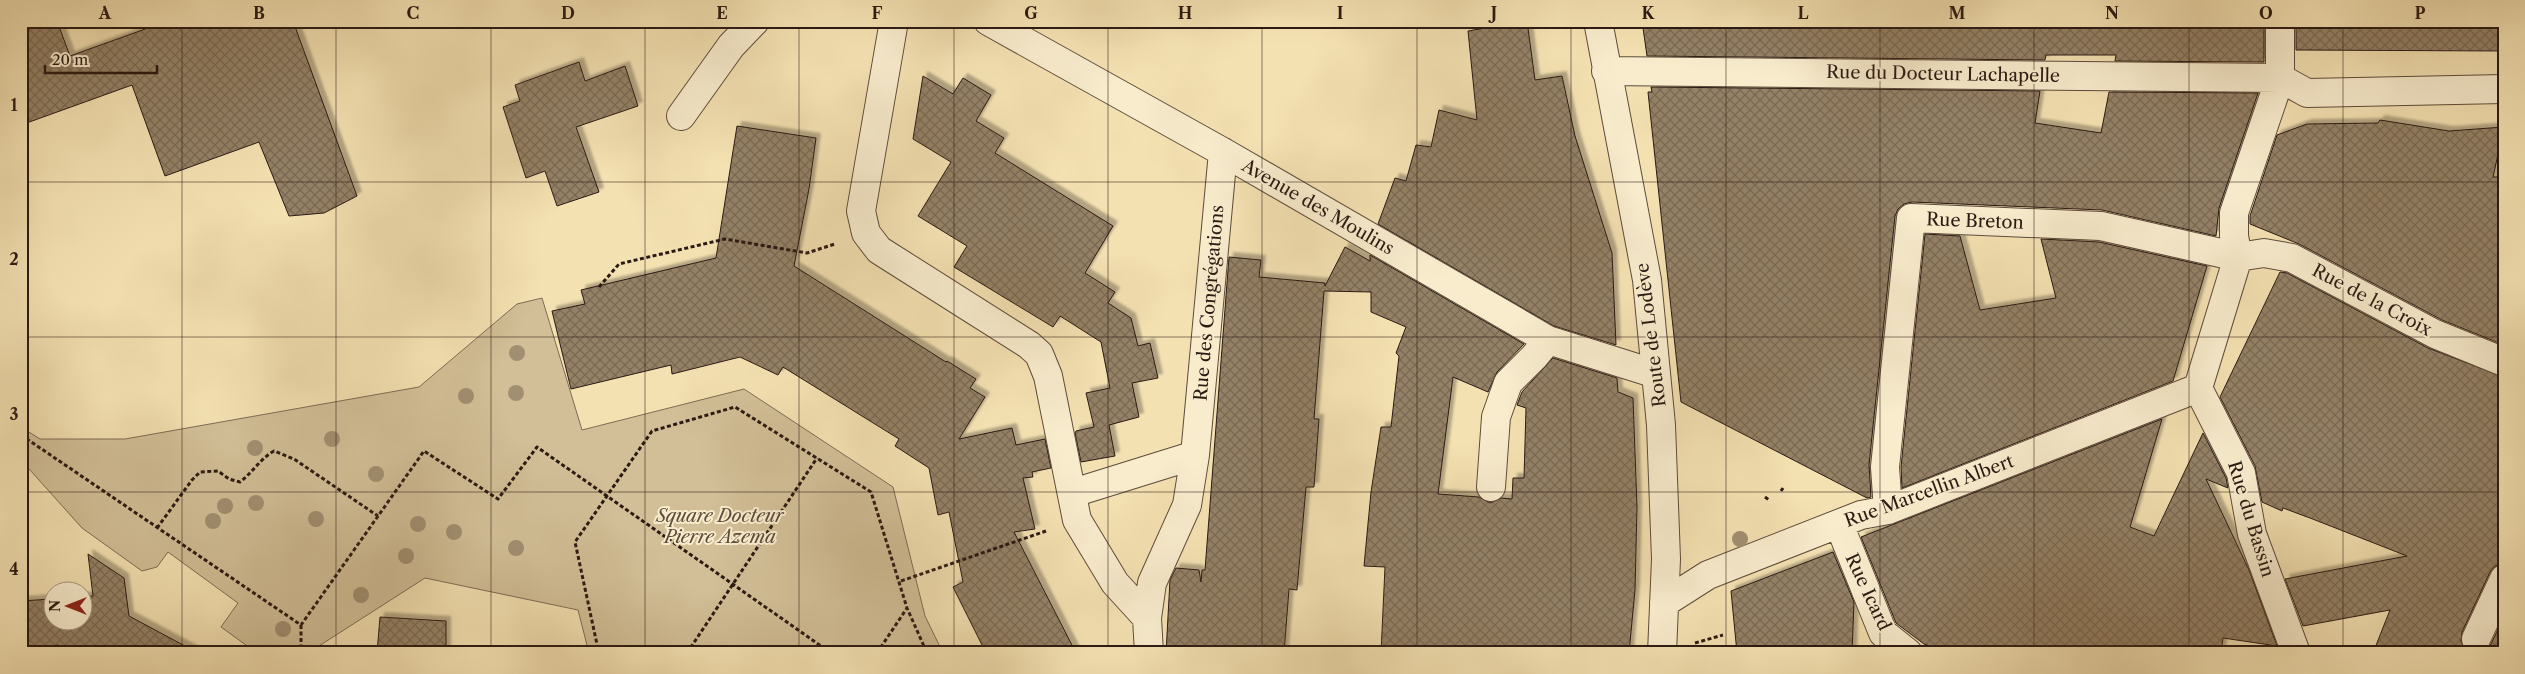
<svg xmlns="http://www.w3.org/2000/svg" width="2525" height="674" font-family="'Libre Caslon Text',serif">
  <defs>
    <pattern id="building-cross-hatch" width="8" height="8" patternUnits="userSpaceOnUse" patternTransform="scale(1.25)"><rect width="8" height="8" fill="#948166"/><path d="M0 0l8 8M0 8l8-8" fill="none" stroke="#796953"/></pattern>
    <filter id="shadow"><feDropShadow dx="4.5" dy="-4.5" stdDeviation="1" flood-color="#0004"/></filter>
  </defs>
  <rect width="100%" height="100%" fill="#f4e1b2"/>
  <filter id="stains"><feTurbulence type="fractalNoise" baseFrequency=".004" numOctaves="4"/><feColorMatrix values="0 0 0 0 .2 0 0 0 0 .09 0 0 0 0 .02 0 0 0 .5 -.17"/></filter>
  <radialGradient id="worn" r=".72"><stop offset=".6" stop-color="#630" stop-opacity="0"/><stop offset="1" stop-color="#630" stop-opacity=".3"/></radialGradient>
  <path fill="#d2bf97" stroke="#7e6c55" d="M542 298 582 430 744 389 893 487 925 616 943 653H589L578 610 425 578 308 653H257L221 627 238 603 168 552 157 567 142 571 82 528 21 460V427L40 439H125L419 387 517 304Z"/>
  <path fill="url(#building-cross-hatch)" stroke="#2b1a13" filter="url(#shadow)" d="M21 21H57L70 56 148 28 146 21H293L357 196 324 213 289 216 259 142 165 176 132 85 21 125Z
    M1497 21H1527L1535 80 1562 76 1575 136 1612 253 1616 345 1554 326 1378 224 1395 178 1406 181 1416 145 1431 147 1439 110 1477 120 1468 31 1497 26Z
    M1642 21H2264V62L2115 61 2116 55H2046L2045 60 1647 56Z
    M2296 21H2504V51L2296 50Z
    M579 62 585 81 625 66 638 106 576 127 599 192 557 206 545 171 526 178 503 107 520 101 515 85Z
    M923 76 953 94 963 78 991 95 976 121 1004 138 995 153 1113 226 1085 273 1115 292 1108 303 1131 318 1138 346 1150 343 1158 378 1132 383 1139 417 1109 425 1115 456 1081 462 1075 433 1076 431 1094 427 1086 393 1110 388 1101 342 1060 316 1053 327 954 267 967 246 918 216 951 162 913 139Z
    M1651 87 2040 91 2035 123 2101 133 2109 92 2258 93 2219 208 2216 236 2102 210 1912 202 1904 204 1898 209 1895 216 1869 465 1871 497 1867 498 1681 402 1648 92H1652Z
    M2380 120 2449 131 2504 127 2493 177H2504V345L2442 320 2299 244 2250 224V216L2277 135 2307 124 2378 123Z
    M737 126 816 138 809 189 794 266 946 362 947 361 976 379 970 388 985 397 959 439 1012 428 1016 445 1045 439 1051 468 1032 472 1033 477 1023 478 1035 529 1014 532 1076 653H986L953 587 963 582 949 512 938 515 929 468 895 446 899 439 783 367 778 375 740 357 672 374 671 365 571 389 552 311 585 304 581 290 716 258Z
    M1925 234 1960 236 1980 310 2056 298 2041 239 2099 242 2207 266 2173 381 1902 488 1901 467Z
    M1345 247 1370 261V255L1524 344 1497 372 1488 392 1453 377 1438 494 1479 497 1490 503 1501 498 1512 499 1513 478H1524L1526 408 1517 405 1522 392 1553 358 1617 378 1618 392 1633 398 1637 507 1635 590 1629 653H1537L1434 647V653H1381L1385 567 1364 566 1371 492 1381 427H1391L1399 356 1396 353 1406 327 1371 312V292L1324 291 1314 419H1319L1314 487H1306L1297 590 1289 589 1284 653H1166L1170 580 1176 568 1199 570 1201 582 1202 570H1205L1229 257 1261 260 1259 277 1325 283V286Z
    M2280 272 2287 273 2428 348 2504 377V564L2495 566 2490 572 2462 632 2461 641 2464 648 2469 653H2373L2390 610 2303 626 2285 579 2407 556 2310 518 2283 508 2282 511 2262 502 2255 466 2220 397Z
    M2162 419 2130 527 2154 536 2203 433 2226 478 2228 488 2206 479 2249 570 2277 646 2223 638 2221 651 2203 649V653H1951L1924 644 1896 623 1861 537Z
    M1833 552 1854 602 1852 653H1737L1731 591Z
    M88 554 124 578 129 616 198 653H60L59 645 21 649V601L52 599V622H82V597L93 596Z
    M2504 616V653H2483L2490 646Z
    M380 617 446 621V653H377Z"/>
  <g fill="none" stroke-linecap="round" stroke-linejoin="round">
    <defs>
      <path id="minor" d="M894 21 861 211 866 233 879 250 1029 345 1039 354 1048 376 1077 520 1115 583 1147 618
        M988 21 1223 152 1548 340 1656 374
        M1598 21 1647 280 1661 425 1666 559 1662 653
        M1606 71 2280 78 2307 93 2504 89
        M681 116 731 46 755 21
        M2198 388 2238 257 2234 236V213L2280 78V21
        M2198 388 2241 473 2252 534 2296 653
        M1491 487 1496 417 1508 383 1534 357 1548 340
        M1073 493 1195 455
        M1888 510 1885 467 1911 218 2101 226 2238 257 2264 253 2292 258 2435 334 2504 362
        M1839 524 1883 633 1908 653
        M1664 603 1708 575 1861 515 1888 510 2198 388
        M2476 639 2504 579
        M1149 653 1147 618 1152 583 1187 505 1195 455 1223 152"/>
    </defs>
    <use href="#minor" stroke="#5d4c3b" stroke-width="30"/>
    <path stroke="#2b1a13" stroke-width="3" stroke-dasharray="4 2.5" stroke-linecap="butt" d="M599 287 619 264 725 239 807 253 835 244
      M21 435 301 625 424 451 498 499 537 447 831 653
      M1781 491 1783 488
      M1765 497 1769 500
      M157 528 192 480 200 472 218 471 229 479 240 482C253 472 260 459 274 451L294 459 378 516
      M901 581 1046 531
      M301 625V653
      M1695 643 1723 635
      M603 653 598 649 575 542 652 431 735 407 871 492 907 608 927 653
      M687 653 817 458
      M877 653 907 608"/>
    <use href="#minor" stroke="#f8eccd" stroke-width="28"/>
  </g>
  <g fill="#a18f71">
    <circle cx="517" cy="353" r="8"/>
    <circle cx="516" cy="393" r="8"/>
    <circle cx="466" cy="396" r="8"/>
    <circle cx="332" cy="439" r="8"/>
    <circle cx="255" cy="448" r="8"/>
    <circle cx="376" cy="474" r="8"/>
    <circle cx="256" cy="503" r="8"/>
    <circle cx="225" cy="506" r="8"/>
    <circle cx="316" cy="519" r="8"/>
    <circle cx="213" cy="521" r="8"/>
    <circle cx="418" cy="524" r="8"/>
    <circle cx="454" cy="532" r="8"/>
    <circle cx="1740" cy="539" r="8"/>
    <circle cx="516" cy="548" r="8"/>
    <circle cx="406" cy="556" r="8"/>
    <circle cx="361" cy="595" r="8"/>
    <circle cx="283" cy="629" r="8"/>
  </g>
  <path fill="none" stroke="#2b1a13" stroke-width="1" stroke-opacity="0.55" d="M182 21V653M336 21V653M491 21V653M645 21V653M799 21V653M954 21V653M1108 21V653M1262 21V653M1417 21V653M1571 21V653M1726 21V653M1880 21V653M2034 21V653M2189 21V653M2343 21V653M21 182H2504M21 337H2504M21 492H2504"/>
  <g text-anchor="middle" stroke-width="4" stroke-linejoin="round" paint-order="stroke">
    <g font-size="18" fill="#2b1a13" stroke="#f8eccd">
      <text transform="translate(1943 74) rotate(1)" y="6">Rue du Docteur Lachapelle</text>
      <text transform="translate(1318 207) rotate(30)" y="6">Avenue des Moulins</text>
      <text transform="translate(1975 221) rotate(2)" y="6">Rue Breton</text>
      <text transform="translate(2372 300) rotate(28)" y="6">Rue de la Croix</text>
      <text transform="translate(1209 303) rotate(-85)" y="6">Rue des Congrégations</text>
      <text transform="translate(1651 335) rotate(-97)" y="6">Route de Lodève</text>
      <text transform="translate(1929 491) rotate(-20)" y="6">Rue Marcellin Albert</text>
      <text transform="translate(2251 519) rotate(73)" y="6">Rue du Bassin</text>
      <text transform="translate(1868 592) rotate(65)" y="6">Rue Icard</text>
    </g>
    <g font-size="18" font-style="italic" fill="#5d4c3b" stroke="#f8eccd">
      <text x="720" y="522">Square Docteur<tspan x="720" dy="21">Pierre Azema</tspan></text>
    </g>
  </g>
  <rect width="2525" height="674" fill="none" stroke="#f4e1b2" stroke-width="55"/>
  <g transform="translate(68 606) rotate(270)"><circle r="24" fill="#f8eccd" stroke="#a69883"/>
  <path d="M0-4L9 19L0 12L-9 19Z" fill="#8f2418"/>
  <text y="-8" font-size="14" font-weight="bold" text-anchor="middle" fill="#2b1a13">N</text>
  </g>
  <path d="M45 65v8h112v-8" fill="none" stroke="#2b1a13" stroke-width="2.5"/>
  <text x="52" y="65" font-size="15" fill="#2b1a13" stroke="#f8eccd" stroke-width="4" paint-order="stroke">20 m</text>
  <rect x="28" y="28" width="2470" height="618" fill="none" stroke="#2b1a13" stroke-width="2"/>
  <g font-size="16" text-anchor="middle" font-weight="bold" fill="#2b1a13">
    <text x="105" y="19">A</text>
    <text x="259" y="19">B</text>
    <text x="413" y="19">C</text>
    <text x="568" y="19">D</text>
    <text x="722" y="19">E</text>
    <text x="877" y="19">F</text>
    <text x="1031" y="19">G</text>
    <text x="1185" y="19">H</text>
    <text x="1340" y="19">I</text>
    <text x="1494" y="19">J</text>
    <text x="1648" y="19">K</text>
    <text x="1803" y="19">L</text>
    <text x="1957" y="19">M</text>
    <text x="2112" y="19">N</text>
    <text x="2266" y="19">O</text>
    <text x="2420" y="19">P</text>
    <text x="14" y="111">1</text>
    <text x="14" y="265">2</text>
    <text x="14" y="420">3</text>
    <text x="14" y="575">4</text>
  </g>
  <rect width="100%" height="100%" filter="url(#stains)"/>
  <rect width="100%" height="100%" fill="url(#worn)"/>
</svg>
